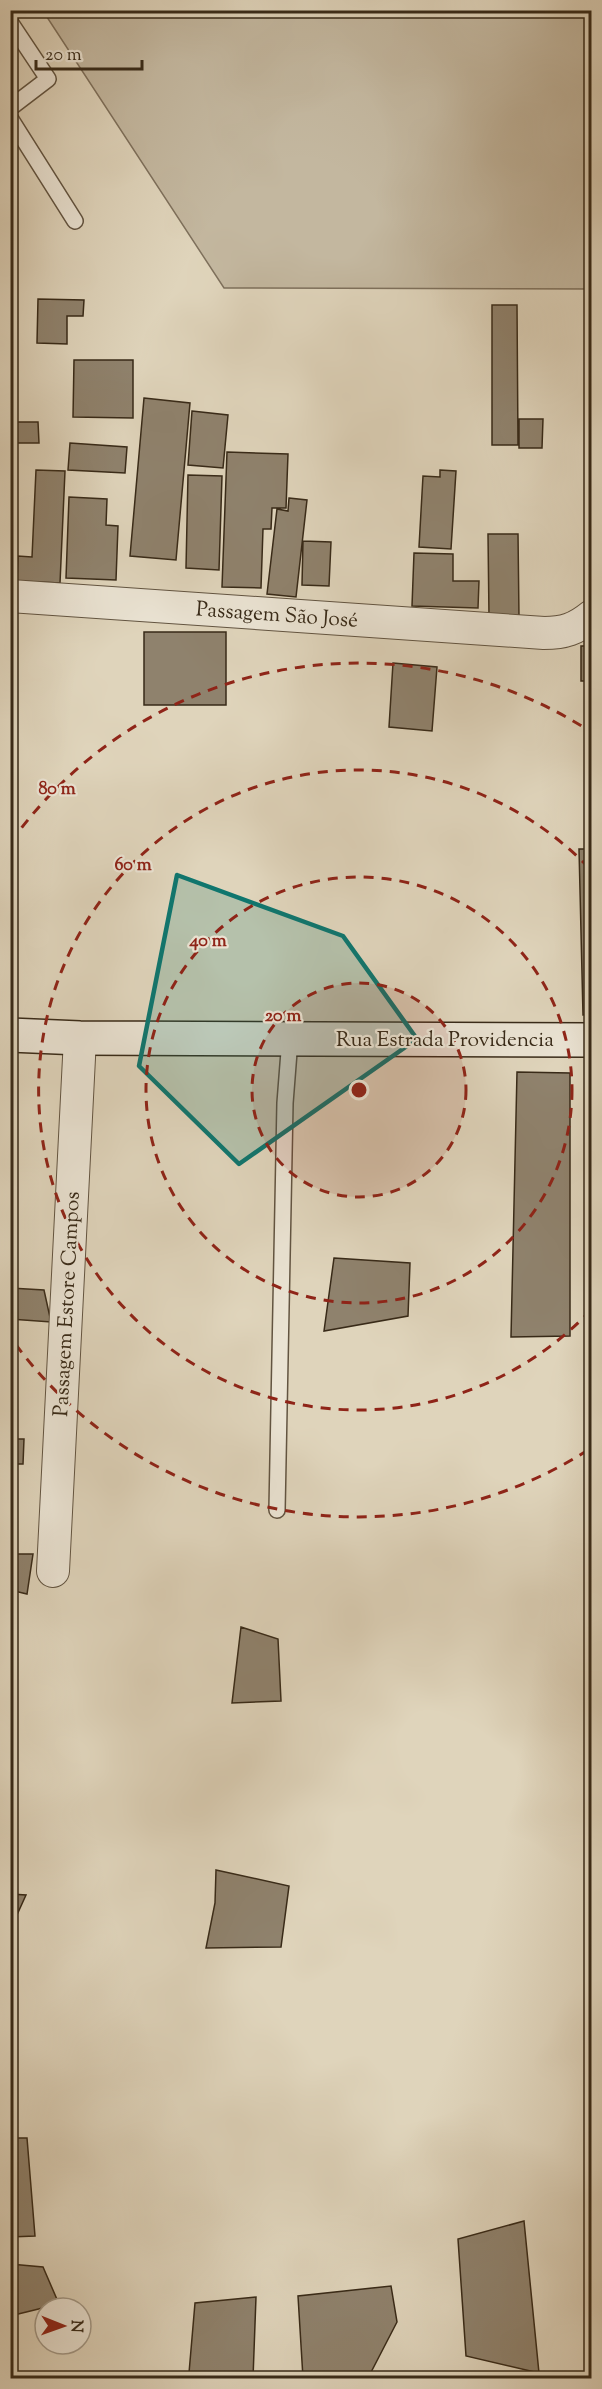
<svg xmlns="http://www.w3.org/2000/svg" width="602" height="2389" font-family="'Sorts Mill Goudy',serif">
  <rect width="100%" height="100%" fill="#dfd4bb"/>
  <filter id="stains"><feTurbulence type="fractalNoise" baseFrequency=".00333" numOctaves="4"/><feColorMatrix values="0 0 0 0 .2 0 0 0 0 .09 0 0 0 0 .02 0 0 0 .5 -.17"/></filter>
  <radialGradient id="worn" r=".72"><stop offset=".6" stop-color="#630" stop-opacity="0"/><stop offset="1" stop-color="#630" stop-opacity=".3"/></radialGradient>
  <path fill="#c3b79f" stroke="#7e705c" stroke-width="1.5" d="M43 11H591V289L224 288Z"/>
  <path fill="#8f826d" stroke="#382a18" stroke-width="1.5" d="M38 299 84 300 83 316H67V344L37 343Z
    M492 305H517L518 445H492Z
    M74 360H133V418L73 417Z
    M144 398 190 403 176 560 130 556Z
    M192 411 228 415 223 468 188 465Z
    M519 419H543L542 448H519Z
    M10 422H38L39 443H10Z
    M70 443 127 447 125 473 68 470Z
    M227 452 288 454 286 508H272L271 529H263L261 588 222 587Z
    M10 467H15L12 523 10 522Z
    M36 470 65 471 60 583 17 581 18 556 32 557Z
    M440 470 456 471 451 549 419 547 423 476 440 477Z
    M188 475 222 476 219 570 186 568Z
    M69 497 107 499 106 525 118 526 116 580 66 578Z
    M289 498 307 500 296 597 267 594 277 509 288 511Z
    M488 534H518L519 617H489Z
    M303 541 331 542 329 586 302 585Z
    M414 553 453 554V581H479L478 608 412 606Z
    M144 632H226V705H144Z
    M581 646H592V681H581Z
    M393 663 437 667 432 731 389 727Z
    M587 747H592V808L586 807Z
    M579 849H592V1014L583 1015Z
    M517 1072 570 1073V1336L511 1337Z
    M334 1258 410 1263 408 1316 324 1331Z
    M10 1288 44 1290 51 1322 10 1319Z
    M10 1439H24L23 1464H12V1475Z
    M10 1554H33L27 1594 10 1590Z
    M241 1627 278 1639 281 1701 232 1703Z
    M216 1870 289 1886 281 1947 206 1948 215 1903Z
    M10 1894 26 1895 11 1928H10Z
    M10 2138H27L35 2236 10 2237Z
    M524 2221 539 2373 466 2356 458 2239Z
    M10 2264 43 2267 59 2304 10 2316Z
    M391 2286 397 2322 368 2378H303L298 2296Z
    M256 2297 253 2378 189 2373 195 2303Z"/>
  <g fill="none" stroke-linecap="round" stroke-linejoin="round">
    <defs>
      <path id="lane" d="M10 22 48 79 10 108
        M10 118 75 221
        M277 1510 285 1103 290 1039"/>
      <path id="street" d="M10 596 544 633C564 633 576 629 592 616
        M53 1571 80 1038"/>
      <path id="secondary" d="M10 1035 80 1038 592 1040"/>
    </defs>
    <use href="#lane" stroke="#625441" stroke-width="18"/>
    <use href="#street" stroke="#625441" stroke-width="34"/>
    <use href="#secondary" stroke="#382a18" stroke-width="36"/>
    <use href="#lane" stroke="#eae3d3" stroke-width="15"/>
    <use href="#street" stroke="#eae3d3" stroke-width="32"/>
    <use href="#secondary" stroke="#eae3d3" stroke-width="33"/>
  </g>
  <path fill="#0f766e" fill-opacity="0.2" stroke="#0f766e" stroke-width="4.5" stroke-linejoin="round" d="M177 875 343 936 417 1039 239 1164 139 1066Z"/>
  <circle cx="359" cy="1090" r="107" fill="#8f2418" fill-opacity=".12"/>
  <g fill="none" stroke="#8f2418" stroke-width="3" stroke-dasharray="10 8">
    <circle cx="359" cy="1090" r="107"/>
    <circle cx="359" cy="1090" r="213"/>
    <path d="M591 1310A320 320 0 1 1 591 870"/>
    <path d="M588 1450A427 427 0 0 1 11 1338M11 842A427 427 0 0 1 588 730"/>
  </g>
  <g text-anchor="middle" stroke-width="4.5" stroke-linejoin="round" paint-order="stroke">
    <g font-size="21" fill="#382a18" stroke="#eae3d3">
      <text transform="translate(277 614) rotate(4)" y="7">Passagem São José</text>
      <text x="445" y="1046">Rua Estrada Providencia</text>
      <text transform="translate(66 1304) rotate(-87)" y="7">Passagem Estore Campos</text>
    </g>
  </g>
  <circle cx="359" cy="1090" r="9" fill="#8f2418" stroke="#eae3d3" stroke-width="3"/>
  <g font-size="18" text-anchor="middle" font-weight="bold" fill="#8f2418" stroke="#eae3d3" stroke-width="4.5" stroke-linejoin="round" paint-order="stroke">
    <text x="57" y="794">80 m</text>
    <text x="133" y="870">60 m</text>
    <text x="208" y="946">40 m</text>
    <text x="283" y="1021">20 m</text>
  </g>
  <rect width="602" height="2389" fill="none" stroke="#dfd4bb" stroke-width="36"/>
  <rect x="12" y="12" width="578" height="2365" fill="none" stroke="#382a18" stroke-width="3"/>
  <rect x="18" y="18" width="566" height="2353" fill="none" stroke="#382a18" stroke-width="1.5"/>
  <g transform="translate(63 2326) rotate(91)"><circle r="28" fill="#eae3d3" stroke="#a39988" stroke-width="1.5"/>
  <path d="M0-4.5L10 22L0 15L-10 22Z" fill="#8f2418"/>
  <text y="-9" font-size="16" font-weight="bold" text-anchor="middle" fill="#382a18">N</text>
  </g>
  <path d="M36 60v9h106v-9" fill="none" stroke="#382a18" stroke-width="3"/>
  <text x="45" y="60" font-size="18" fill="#382a18" stroke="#eae3d3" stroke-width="4.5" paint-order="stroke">20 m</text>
  <rect width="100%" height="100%" filter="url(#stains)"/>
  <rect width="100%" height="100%" fill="url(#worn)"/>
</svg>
